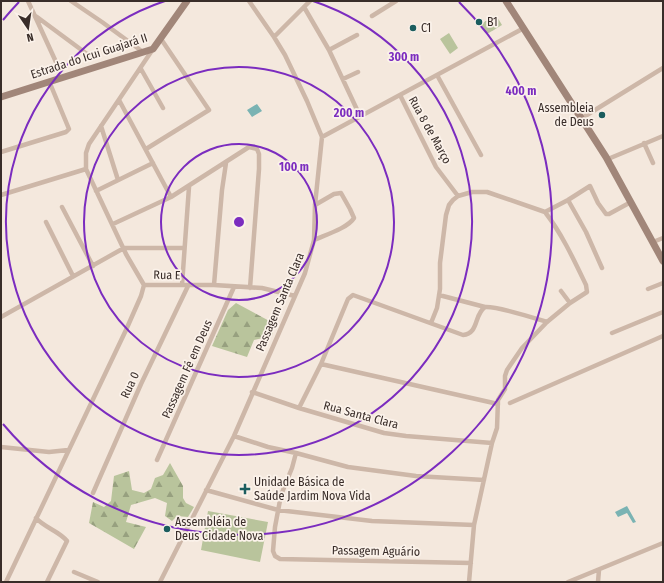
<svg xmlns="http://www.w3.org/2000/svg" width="664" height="583" font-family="'Fira Sans Condensed',sans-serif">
  <defs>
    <pattern id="forest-firs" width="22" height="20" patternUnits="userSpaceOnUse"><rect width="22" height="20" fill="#b9c49c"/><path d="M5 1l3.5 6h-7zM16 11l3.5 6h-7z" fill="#97a07f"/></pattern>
    <pattern id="park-crowns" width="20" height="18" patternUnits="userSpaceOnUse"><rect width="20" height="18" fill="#b9c49c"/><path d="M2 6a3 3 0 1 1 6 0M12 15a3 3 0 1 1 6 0" fill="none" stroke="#97a07f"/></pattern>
  </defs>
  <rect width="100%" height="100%" fill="#f4e8dd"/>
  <path fill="#b9c49c" d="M449 33 458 48 450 54 440 39Z
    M208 511 268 522 260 562 201 550Z"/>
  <path fill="url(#forest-firs)" d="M236 303 275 324 272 336 254 340 247 357 212 346 228 310Z
    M170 463 183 486V498L186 503 194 507 188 517 177 516 172 521 165 516 167 503 155 498 131 505 126 522 146 527 134 549 89 523 93 502 104 507 111 501 114 476 129 471 132 490 144 493 151 489 155 478 163 475Z"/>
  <path fill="url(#park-crowns)" d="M496 15 502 25 487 34 481 24Z"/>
  <path fill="#7ab3b3" d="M257 104 262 111 252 117 247 110Z
    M627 506 636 522 633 523 627 513 618 517 615 512Z"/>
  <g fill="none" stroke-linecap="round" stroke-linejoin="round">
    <path stroke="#cdb7a8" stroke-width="4.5" d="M28 1 56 62
      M71 1 102 22 143 52
      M304 7 329 50 360 116
      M372 16 396 1
      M37 17 87 54
      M274 37 310 1
      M329 50 357 35
      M141 69 163 108
      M437 75 481 155
      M343 79 358 72
      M400 95 436 167 458 196
      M119 100 171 197
      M582 118 663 68
      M101 126 118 180
      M322 137 524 28
      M644 143 653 163
      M146 149 209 110 161 39
      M1 152 66 132 69 129 49 81
      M608 159 663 136
      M96 191 153 163
      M1 195 86 169
      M568 200 586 232 602 268
      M62 207 93 266
      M46 222 73 276
      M113 224 171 197 249 147 257 149 259 154V169L250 288
      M314 240C325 235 348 228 354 218L350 209 341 193 334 194 315 205
      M653 242 663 238
      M144 285 126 254 86 169V153L89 144 153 49
      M144 285H214L262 288 295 296
      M182 285 189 187
      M214 285 222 190 226 163
      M648 289 663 283
      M561 291 570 303
      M439 295 485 307C497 306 534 318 547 322
      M1 317 124 248H184
      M431 323 437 308 440 289V263L446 215 449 205 453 200 458 196 472 192H487L545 212 568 200 590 186 598 203 606 214H609L631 202
      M612 333 663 312
      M321 364 498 404
      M252 392 299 408 384 433 406 436 492 443
      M510 403 663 336
      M299 408 321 364 348 299 353 295 463 335C479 334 474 314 485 307
      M234 436 268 447 296 453 348 467 416 476 484 480
      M1 447 49 452 68 450
      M296 453 292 468 281 495 275 527 273 551 275 556 280 559 471 563
      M157 460 234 287
      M206 490 278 510 372 521 474 525
      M93 493 141 384 188 286
      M36 518C45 528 59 531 67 541L47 582
      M74 572 98 582
      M6 582 126 330 141 296 144 285
      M160 582 234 436 305 273 314 240 315 205 322 137 307 101 285 55 274 37 249 1
      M469 582 474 525 492 443 497 428 498 400 505 389V376L507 370 522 348 547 322 570 303 587 292 586 285C574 260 562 234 545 212
      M568 582 663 543
      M598 582 599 570"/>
    <path stroke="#a18679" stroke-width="7" d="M506 1 606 157 663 261
      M1 97 153 49 187 1"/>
  </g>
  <g fill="none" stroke="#7b2cbf" stroke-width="2">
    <circle cx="239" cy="222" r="78"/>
    <circle cx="239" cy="222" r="155"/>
    <path d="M313 1A233 233 0 1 1 165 1"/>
    <path d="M3 20A311 311 0 0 1 19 2M459 2A311 311 0 1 1 3 424"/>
  </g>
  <g fill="#1b5d5e" stroke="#fbf2ea" stroke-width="1.5">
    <circle cx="479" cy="22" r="4"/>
    <circle cx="413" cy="28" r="4"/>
    <circle cx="602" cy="115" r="4"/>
    <path d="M243 483h4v4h4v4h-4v4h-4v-4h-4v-4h4z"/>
    <circle cx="167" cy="529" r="4"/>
  </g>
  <g text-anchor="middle" stroke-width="3.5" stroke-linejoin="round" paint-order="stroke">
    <g font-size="12" fill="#392d29" stroke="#fbf2ea" text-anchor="start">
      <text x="487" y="26">B1</text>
      <text x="421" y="32">C1</text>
      <text x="594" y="112" text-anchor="end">Assembleia<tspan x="594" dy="14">de Deus</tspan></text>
      <text x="254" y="486">Unidade Básica de<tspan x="254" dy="14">Saúde Jardim Nova Vida</tspan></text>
      <text x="175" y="526">Assembléia de<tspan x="175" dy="14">Deus Cidade Nova</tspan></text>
    </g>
    <g font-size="12" fill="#392d29" stroke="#fbf2ea">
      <text transform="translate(89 56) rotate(-18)" y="4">Estrada do Icui Guajará II</text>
      <text transform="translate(430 130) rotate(61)" y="4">Rua 8 de Março</text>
      <text transform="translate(167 275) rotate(1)" y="4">Rua E</text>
      <text transform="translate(280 302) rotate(-67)" y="4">Passagem Santa Clara</text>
      <text transform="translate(187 369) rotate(-66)" y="4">Passagem Fé em Deus</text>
      <text transform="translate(130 385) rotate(-65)" y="4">Rua 0</text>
      <text transform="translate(361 415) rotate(15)" y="4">Rua Santa Clara</text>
      <text transform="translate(376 551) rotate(1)" y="4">Passagem Aguário</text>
    </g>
  </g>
  <circle cx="239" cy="222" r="6" fill="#7b2cbf" stroke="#fbf2ea" stroke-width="2"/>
  <g font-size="12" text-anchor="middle" font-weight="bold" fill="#7b2cbf" stroke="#fbf2ea" stroke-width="3.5" stroke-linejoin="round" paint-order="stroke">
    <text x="404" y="61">300 m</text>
    <text x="521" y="95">400 m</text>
    <text x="349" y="117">200 m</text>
    <text x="294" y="171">100 m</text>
  </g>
  <rect width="664" height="583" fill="none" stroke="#392d29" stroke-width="4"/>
  <g transform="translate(28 28) rotate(167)" stroke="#fbf2ea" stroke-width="3" paint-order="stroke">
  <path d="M0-3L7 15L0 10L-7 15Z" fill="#392d29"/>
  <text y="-6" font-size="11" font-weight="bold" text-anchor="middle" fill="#392d29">N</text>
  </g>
</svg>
